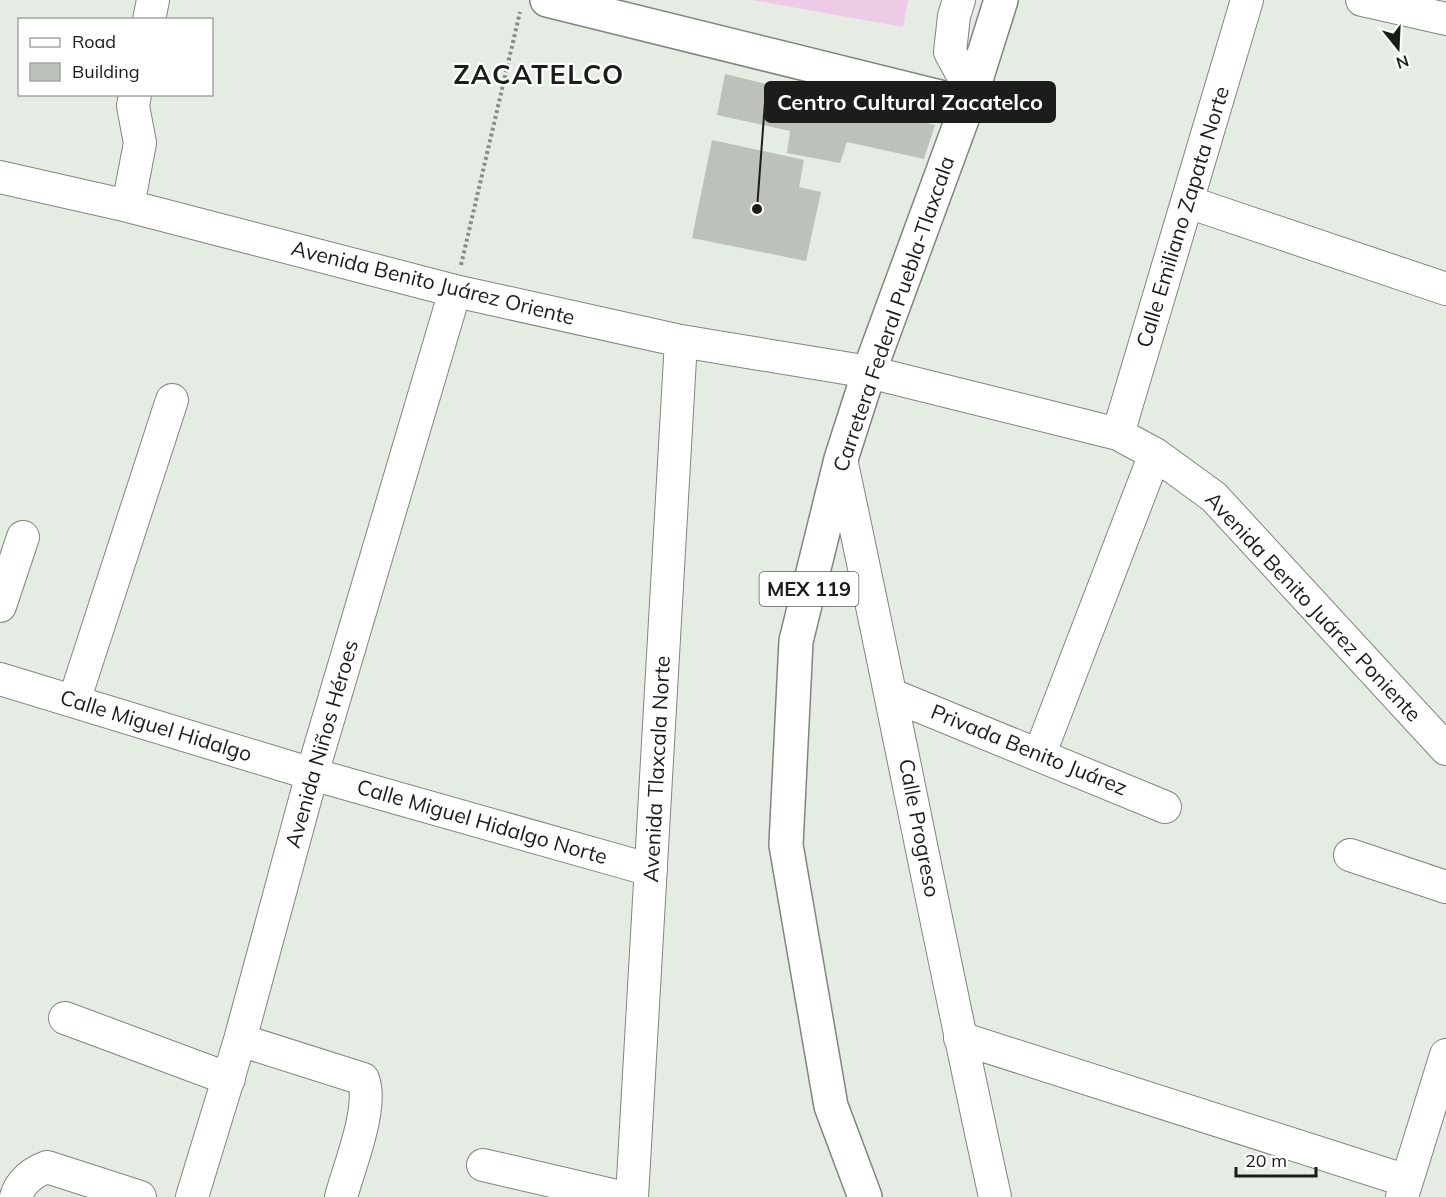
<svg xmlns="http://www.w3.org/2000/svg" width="1446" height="1197" font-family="Mulish,sans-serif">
  <rect width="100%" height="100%" fill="#e5ece3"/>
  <path fill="#edcbe7" d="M752 0H908L903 27Z"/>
  <path fill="#bcc2ba" d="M725 74 935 125 924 159 847 142 840 163 787 153 790 131 717 115Z
    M712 140 804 160 799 187 821 192 806 261 692 238Z"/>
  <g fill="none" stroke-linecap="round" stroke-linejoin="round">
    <defs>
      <path id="minor" d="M959 0 954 16 950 52 972 92
        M1362 0 1446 19
        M149 20 153 0
        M0 177 128 206 455 291 681 341 869 372 1118 434 1155 454 1214 497 1446 749
        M1188 202 1446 289
        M128 206 140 143 133 106 135 94
        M1118 434 1247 0
        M841 459C894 705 941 952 995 1197
        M0 606 23 537
        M0 679 312 774 651 870
        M892 695 1165 807
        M74 701 172 400
        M1040 753 1155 454
        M1350 855 1446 887
        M65 1018 229 1079
        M960 1038 1407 1181
        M240 1040 363 1079C374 1107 349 1167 341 1197
        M483 1165 621 1197
        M16 1197C20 1182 33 1172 47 1167L140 1197
        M192 1197 240 1040 312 774 455 291
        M632 1197 681 341
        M1402 1197 1446 1055"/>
      <path id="major" d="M547 0 968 104
        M865 1197 831 1106 786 845 796 641 841 459 869 372 972 92 1001 0"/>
    </defs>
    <use href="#minor" stroke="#80867e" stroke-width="34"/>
    <use href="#major" stroke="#80867e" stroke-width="36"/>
    <path stroke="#888d86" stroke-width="4" stroke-dasharray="3 3" stroke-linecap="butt" d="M461 265 520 12"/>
    <use href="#minor" stroke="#fff" stroke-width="32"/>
    <use href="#major" stroke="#fff" stroke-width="33"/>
  </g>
  <g text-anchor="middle" stroke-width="4.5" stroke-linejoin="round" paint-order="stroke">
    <rect fill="#fff" stroke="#5f615f" stroke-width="1.5" x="759.5" y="572" width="99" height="34" rx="4.5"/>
    <g font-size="20" font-weight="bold" fill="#1b1d1a">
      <text x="809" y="596">MEX 119</text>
    </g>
    <g font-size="21" fill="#1b1d1a" stroke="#fff">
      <text transform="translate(1183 217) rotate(-73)" y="7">Calle Emiliano Zapata Norte</text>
      <text transform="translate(433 283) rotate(14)" y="7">Avenida Benito Juárez Oriente</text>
      <text transform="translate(894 314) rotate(-71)" y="7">Carretera Federal Puebla-Tlaxcala</text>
      <text transform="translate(1313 607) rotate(47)" y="7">Avenida Benito Juárez Poniente</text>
      <text transform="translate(156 726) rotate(17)" y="7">Calle Miguel Hidalgo</text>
      <text transform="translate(322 744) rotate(-74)" y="7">Avenida Niños Héroes</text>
      <text transform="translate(1029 750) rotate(22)" y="7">Privada Benito Juárez</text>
      <text transform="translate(657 769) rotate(-87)" y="7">Avenida Tlaxcala Norte</text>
      <text transform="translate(482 822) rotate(16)" y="7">Calle Miguel Hidalgo Norte</text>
      <text transform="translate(919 828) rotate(79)" y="7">Calle Progreso</text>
    </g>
    <g font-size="27" font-weight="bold" letter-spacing="1.5" fill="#1b1d1a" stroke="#fff">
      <text x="539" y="84">ZACATELCO</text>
    </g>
  </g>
  <path fill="none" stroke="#1b1d1a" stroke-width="2" d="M757 209L765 102"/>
  <circle fill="#1b1d1a" stroke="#fff" stroke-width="2" cx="757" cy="209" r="6"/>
  <rect fill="#1b1d1a" stroke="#1b1d1a" stroke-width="2" x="765" y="82" width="290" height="40" rx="6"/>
  <g font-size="22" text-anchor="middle" font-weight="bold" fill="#fff">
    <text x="910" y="110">Centro Cultural Zacatelco</text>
  </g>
  <rect x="18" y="18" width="195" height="78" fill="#ffffff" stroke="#a4a5a3" stroke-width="1.5"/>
  <rect x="30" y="38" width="30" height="9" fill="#ffffff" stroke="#a4a5a3" stroke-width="1.5"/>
  <text x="72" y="48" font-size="18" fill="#1b1d1a">Road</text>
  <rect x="30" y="63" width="30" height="18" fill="#bcc2ba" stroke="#a4a5a3" stroke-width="1.5"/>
  <text x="72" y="78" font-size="18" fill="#1b1d1a">Building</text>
  <g transform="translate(1398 48) rotate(162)" stroke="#ffffff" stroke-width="4.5" paint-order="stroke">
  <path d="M0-4.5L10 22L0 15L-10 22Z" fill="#1b1d1a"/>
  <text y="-9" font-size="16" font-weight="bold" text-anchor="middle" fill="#1b1d1a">N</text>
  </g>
  <path d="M1236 1167v9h80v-9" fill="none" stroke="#1b1d1a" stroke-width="3"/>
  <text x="1245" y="1167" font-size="18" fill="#1b1d1a" stroke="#ffffff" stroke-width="4.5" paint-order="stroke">20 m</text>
</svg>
